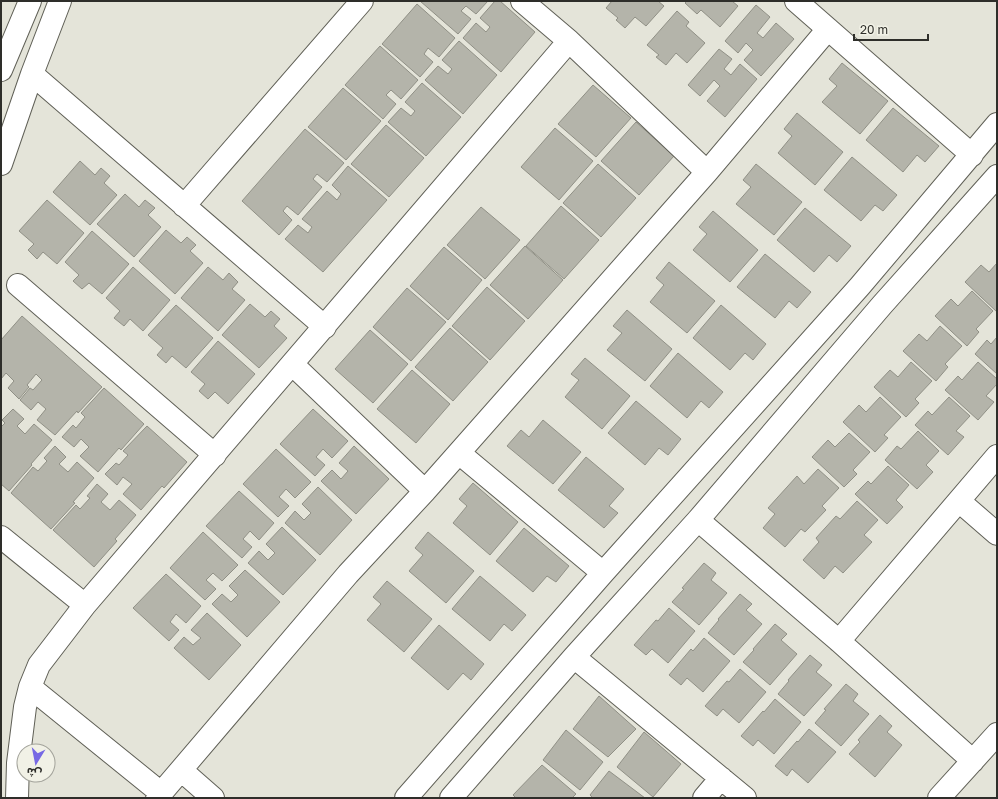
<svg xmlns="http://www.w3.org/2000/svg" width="998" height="799" font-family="'Golos Text','Noto Sans Arabic',sans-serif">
  <rect width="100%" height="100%" fill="#e4e4d9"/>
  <path fill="#b4b4aa" stroke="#909086" d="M420 1H488L476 14 466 6 461 11 471 19 458 34Z
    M495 1H500L535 32 501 72 463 38 476 23 486 32 490 27 480 18Z
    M612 1H658L664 6 646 26 635 17 625 28 616 20 618 18 606 8Z
    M687 1H732L738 6 720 27 701 10 697 14 685 3Z
    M417 4 455 38 439 57 428 48 424 54 433 62 420 77 382 44Z
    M756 5 770 17 757 33 763 38 776 23 794 39 761 76 744 60 753 50 746 43 738 53 725 41Z
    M677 11 689 22 686 26 705 43 687 63 676 53 666 65 656 57 659 55 647 45Z
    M459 41 497 75 463 114 425 80 438 66 448 74 452 69 442 60Z
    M380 46 418 80 401 99 391 90 386 95 396 104 383 119 345 85Z
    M719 49 732 59 724 69 731 75 740 64 757 79 725 117 707 101 720 86 714 80 700 96 688 85Z
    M842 63 888 101 860 134 822 102 837 86 829 79Z
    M422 83 461 117 426 156 388 122 401 108 411 116 415 111 405 102Z
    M593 85 631 118 596 157 558 124Z
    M343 88 381 121 346 160 308 127Z
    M893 108 939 146 925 162 917 155 903 172 866 140Z
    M797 113 843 152 815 185 778 153 792 136 784 129Z
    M636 122 674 156 639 195 601 161Z
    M386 125 424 158 389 197 351 164Z
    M555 128 593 161 559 200 521 167Z
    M305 129 344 163 327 182 317 174 313 179 322 187 298 215 287 206 283 211 292 220 279 235 242 201Z
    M852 157 897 195 883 211 875 205 861 221 824 190Z
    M80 161 95 175 101 168 110 176 104 183 117 195 90 225 53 192Z
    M598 164 636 198 601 237 563 203Z
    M756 164 802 202 774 235 736 204 751 187 743 180Z
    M348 166 387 200 323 272 285 239 298 225 308 233 312 227 302 219 327 191 337 200 341 194 332 185Z
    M125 194 139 207 145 200 155 208 148 215 161 227 134 257 97 224Z
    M47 200 84 233 57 264 43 252 37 259 28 250 34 244 19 231Z
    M561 206 599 240 564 279 526 246Z
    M481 207 520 240 485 279 447 245Z
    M805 208 851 246 837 262 829 255 814 272 777 240Z
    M713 211 758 250 730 282 693 250 707 234 699 227Z
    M166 230 181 243 187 237 196 245 190 251 203 263 175 294 139 261Z
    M92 231 129 264 102 294 89 283 82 289 73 281 79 275 65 262Z
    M525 246 563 280 528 319 490 285Z
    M444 247 482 280 448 320 410 286Z
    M765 254 811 292 797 308 789 301 775 318 737 287Z
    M669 262 715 301 687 333 650 302 664 285 656 278Z
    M997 263V312L965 282 981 265 989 272Z
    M133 267 170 300 143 331 130 319 124 326 114 318 120 311 106 298Z
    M208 267 223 280 229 273 238 282 232 289 245 300 218 331 181 298Z
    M487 287 525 321 490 360 452 326Z
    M407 288 446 322 411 361 373 327Z
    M972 291 993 311 976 329 979 332 967 346 935 316 951 299 958 306Z
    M250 304 265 317 271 311 280 319 274 326 287 338 259 368 222 335Z
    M176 305 213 338 186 368 172 356 166 363 157 355 163 348 148 335Z
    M721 305 766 344 753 360 745 353 730 370 693 338Z
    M627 310 672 349 645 381 607 350 622 333 613 326Z
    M22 316 102 387 78 413 77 411 55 435 37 420 46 409 38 402 31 410 20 400 30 388 33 390 42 380 36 374 27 385 29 387 19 399 8 388 14 381 6 373 1 379V340Z
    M940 326 962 346 945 364 948 367 936 381 903 351 919 334 927 341Z
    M450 328 488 362 453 401 415 367Z
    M370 330 408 364 373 403 335 369Z
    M997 337V374L975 354 987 340 991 344Z
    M218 341 255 374 228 404 215 392 208 399 199 391 205 384 191 372Z
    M678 353 723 392 709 408 701 401 687 418 650 386Z
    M585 358 630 396 602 429 565 397 579 380 571 374Z
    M911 362 932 381 915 399 919 403 906 417 874 387 890 370 898 377Z
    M978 362 997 379V384L986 396 994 402 978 420 945 390 958 376 962 380Z
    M412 370 450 404 416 443 377 409Z
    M104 388 144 424 121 450 119 448 98 472 80 456 89 447 81 439 74 447 62 437 73 425 76 428 85 417 81 413Z
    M880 397 901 417 884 435 888 438 875 452 843 422 859 405 866 412Z
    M949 397 970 416 956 431 964 437 948 455 915 425 928 411 932 415Z
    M636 401 681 439 668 455 659 448 645 465 608 433Z
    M13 409 24 419 17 426 25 434 34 424 52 440 31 464 32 465 9 491 1 484V427L5 423 2 420Z
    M313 409 348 441 332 458 323 449 316 457 325 465 315 476 280 444Z
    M543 420 581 452 553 484 507 446 521 430 529 437Z
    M147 426 187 462 164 488 162 486 141 510 123 494 132 484 123 477 117 485 105 474 116 463 119 465 128 455 123 451Z
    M918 431 939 451 926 465 933 472 917 489 885 460 897 446 901 449Z
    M849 433 870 452 853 470 857 474 844 487 812 457 828 440 835 447Z
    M55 446 66 457 59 464 68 472 77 462 94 478 73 502 75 503 51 529 11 493 33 467 38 471 47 461 44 458Z
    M354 446 389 479 356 514 321 481 332 470 341 479 348 471 339 463Z
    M276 449 311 482 295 498 286 489 279 497 289 506 278 517 243 484Z
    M586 457 624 489 609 506 618 513 604 528 558 490Z
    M888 466 909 485 896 500 903 507 887 524 855 494 868 481 871 484Z
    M818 469 839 488 822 506 826 510 805 532 801 529 785 547 763 528 775 514 768 508 797 476 804 484Z
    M473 483 518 522 490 555 453 523 467 506 459 499Z
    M97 484 108 494 101 502 110 510 119 500 136 515 115 539 117 541 94 567 53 530 76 505 80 509 90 498 87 496Z
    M318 487 352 520 320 555 285 523 295 511 304 520 311 513 302 504Z
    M239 491 274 523 259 540 250 531 243 539 252 547 242 558 206 526Z
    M857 501 878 520 864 535 872 542 843 573 835 566 824 579 803 560 819 542 816 538 836 516 840 519Z
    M282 527 316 560 283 595 248 563 259 551 268 560 275 553 266 544Z
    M524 528 569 566 556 582 547 576 533 592 496 561Z
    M203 532 238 565 222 581 213 573 206 580 216 589 205 600 170 568Z
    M428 532 474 571 446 603 409 571 423 555 415 548Z
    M704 563 716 573 711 580 727 593 699 625 672 602 684 589 682 588Z
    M245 570 280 602 247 637 212 604 222 594 231 602 238 595 229 586Z
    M166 574 201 606 186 623 176 614 170 622 179 630 169 641 133 608Z
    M480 576 526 615 512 631 504 624 490 641 452 609Z
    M387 581 432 619 404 652 367 620 381 604 373 597Z
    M740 594 752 604 746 610 762 624 734 655 708 633 719 620 718 619Z
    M669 608 695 631 668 663 652 649 646 655 634 645 656 620 658 621Z
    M207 613 241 645 209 680 174 648 184 637 193 645 201 638 191 630Z
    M775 624 787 634 781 640 797 654 770 685 743 662 754 650 753 649Z
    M439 625 484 664 471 680 463 673 448 690 411 658Z
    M704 638 730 661 703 692 687 678 681 685 669 675 691 649 693 651Z
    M810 655 822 665 816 672 832 685 804 716 778 694 789 681 788 680Z
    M740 669 766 692 739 723 723 709 717 716 705 706 727 681 729 682Z
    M846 684 858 694 853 701 869 714 841 746 815 723 826 710 824 709Z
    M599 696 636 729 608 757 573 729Z
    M775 699 801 722 774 754 758 740 753 746 741 736 763 711 764 712Z
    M880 715 892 726 887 732 902 745 875 777 849 754 860 742 858 740Z
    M809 729 836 752 808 783 792 769 787 776 775 766 797 741 798 742Z
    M566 730 603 762 580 790 543 760Z
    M644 732 681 764 653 797 617 767Z
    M542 765 576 794 572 798H516L513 795Z
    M609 771 645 798H593L590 795Z"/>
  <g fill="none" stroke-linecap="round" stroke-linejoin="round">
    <defs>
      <path id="minor" d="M522 1 569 41 707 172
        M796 1 972 155
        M1 70 30 1
        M32 74 325 327
        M1 164 32 74 60 1
        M184 206 362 1
        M18 285 215 455
        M292 364 425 491
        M459 453 603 573
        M959 501 997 534
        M698 520 839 641 973 761
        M1 537 85 605
        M839 641 997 456
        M574 657 745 798
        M30 687 161 793
        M181 770 213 798
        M17 798 18 763 25 707 30 687 39 665 85 605 569 41
        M157 798 348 574 425 491 707 172 828 29
        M406 798 603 573 860 286 997 124
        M451 798 574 657 698 520 882 305 997 176
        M704 798 721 778
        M939 798 997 734"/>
    </defs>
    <use href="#minor" stroke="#606057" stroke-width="24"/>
    <use href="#minor" stroke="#fff" stroke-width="22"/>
  </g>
  <rect width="998" height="799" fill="none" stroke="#2e2e2a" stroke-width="4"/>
  <g transform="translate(36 763) rotate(190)"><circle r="19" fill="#f1f1e6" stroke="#a3a39b"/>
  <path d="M0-3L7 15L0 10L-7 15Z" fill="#7769e4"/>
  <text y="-6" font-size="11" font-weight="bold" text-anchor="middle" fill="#2e2e2a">ش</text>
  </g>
  <path d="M854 34v6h74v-6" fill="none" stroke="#2e2e2a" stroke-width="2"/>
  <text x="860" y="34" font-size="12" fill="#2e2e2a" stroke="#f1f1e6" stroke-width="3" paint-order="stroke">20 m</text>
</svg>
